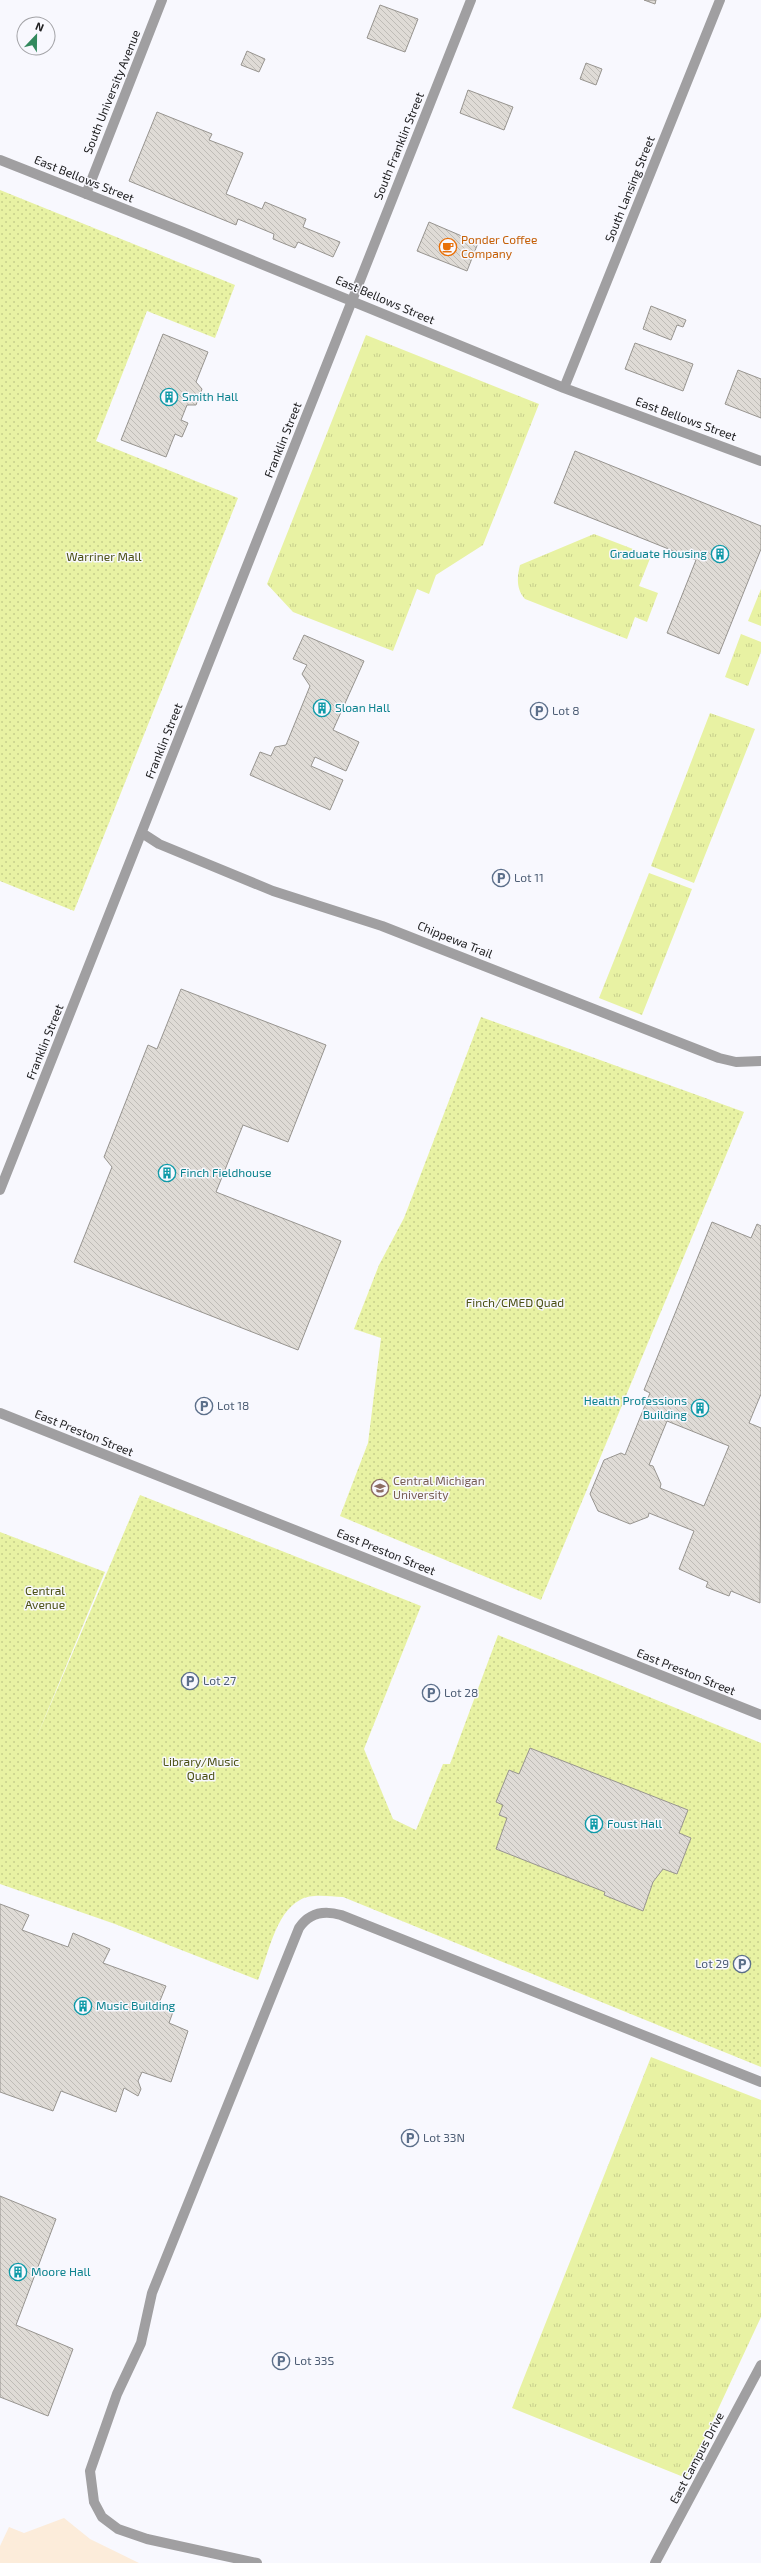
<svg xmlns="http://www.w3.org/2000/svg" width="761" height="2563" font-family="'Exo 2',sans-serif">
  <defs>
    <pattern id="grass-tufts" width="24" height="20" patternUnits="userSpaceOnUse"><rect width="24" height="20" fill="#e8f2a3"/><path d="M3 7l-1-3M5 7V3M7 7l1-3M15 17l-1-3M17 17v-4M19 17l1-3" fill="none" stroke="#c7cf8c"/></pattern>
    <pattern id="park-dots" width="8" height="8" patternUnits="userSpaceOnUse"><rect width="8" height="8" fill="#e8f2a3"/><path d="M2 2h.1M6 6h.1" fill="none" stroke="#c7cf8c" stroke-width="1.8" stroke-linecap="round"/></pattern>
    <pattern id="building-back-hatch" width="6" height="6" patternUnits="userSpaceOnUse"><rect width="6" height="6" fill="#dfdbd6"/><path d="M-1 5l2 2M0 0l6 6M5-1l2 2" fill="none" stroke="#bfbcb7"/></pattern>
  </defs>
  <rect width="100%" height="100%" fill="#f8f8fe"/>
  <path fill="#fcecda" d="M64 2518 90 2539 139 2563H0V2546L9 2527 24 2533Z"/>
  <path fill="url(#grass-tufts)" d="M366 335 539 404 483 545 436 575 429 594 417 589 393 651 293 612 267 584Z
    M594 534 651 556 639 586 658 593 647 622 635 617 627 639 525 599C516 589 517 577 520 565Z
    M761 589V626L748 621Z
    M741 634 761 642V652L748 686 725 677Z
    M710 713 755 729 694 883 651 866Z
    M649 873 692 889 642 1015 599 998Z
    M651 2057 761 2100V2317L686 2478 512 2408Z"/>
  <path fill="url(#park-dots)" d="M0 190 235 285 215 338 147 311 96 441 238 498 74 911 0 881Z
    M481 1017 744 1112 541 1600 340 1516 368 1443 381 1338 354 1329 379 1265 404 1218Z
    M140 1495 421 1606 364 1749 393 1819 416 1830 443 1764H450L498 1635 761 1743V2067L343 1897C330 1897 312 1893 300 1900 275 1913 268 1956 258 1980L115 1924 0 1884V1532L105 1572 35 1741Z"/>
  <path fill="url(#building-back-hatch)" stroke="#97948f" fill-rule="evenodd" d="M644 0H656L655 4Z
    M380 5 418 19 405 52 367 38Z
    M247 51 265 59 259 72 241 65Z
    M586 63 602 69 596 85 580 79Z
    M468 90 513 107 504 130 460 113Z
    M157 112 212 134 209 140 243 153 226 194 262 209 265 202 306 219 303 227 340 242 333 257 298 242 295 248 273 239 274 234 238 219 236 225 129 181Z
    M429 222 478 243 467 271 417 251Z
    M651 306 686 320 683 327 677 325 671 340 643 329Z
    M163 334 208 352 196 382 202 389 196 405H187L181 420 188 423 182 437 175 434 166 457 121 440Z
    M635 343 693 364 683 391 625 369Z
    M738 370 761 379V418L725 404Z
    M575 451 761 526V549L719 654 667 633 696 560 554 503Z
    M304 635 364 661 333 730 359 742 346 771 315 757 311 766 343 780 330 810 250 775 260 752 271 756 275 747 286 745 310 686 302 674 307 665 293 659Z
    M181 989 326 1045 288 1142 243 1125 216 1192 341 1241 298 1350 74 1262 112 1167 104 1157 148 1045 157 1049Z
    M712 1222 751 1238 757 1224 761 1226V1394L749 1423 761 1428 760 1603 731 1591 729 1596 706 1587 708 1582 679 1569 694 1531 649 1513 648 1517 630 1524 598 1511 590 1494 604 1460 621 1453 625 1455 650 1393 644 1390ZM667 1421 729 1446 704 1506 660 1488 661 1484 653 1466 649 1465Z
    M530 1748 688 1810 679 1833 691 1838 677 1874 663 1869 653 1882 643 1911 604 1895 605 1892 496 1849 507 1818 499 1815 503 1805 496 1802 509 1770 519 1774Z
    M0 1904 29 1915 22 1930 68 1947 73 1933 110 1949 103 1963 166 1986 159 2003 174 2009 169 2023 188 2031 171 2082 142 2072 138 2081 141 2089 138 2096 124 2088 116 2112 61 2091 53 2111 0 2092Z
    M0 2196 56 2219 16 2325 73 2349 48 2416 0 2397Z"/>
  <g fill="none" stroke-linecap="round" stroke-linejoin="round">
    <path stroke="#a09fa1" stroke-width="10" d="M0 160 183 232 564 388 761 461
      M86 194 162 0
      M564 388 720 0
      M142 833 159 844 273 891 382 926 719 1058 736 1062 761 1061
      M0 1190 471 0
      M0 1413 761 1715
      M257 2563 147 2539 118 2529 102 2517 94 2502 90 2471 117 2394 141 2343 152 2293 299 1928C309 1913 324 1910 341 1915L761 2082
      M655 2563 761 2365"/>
  </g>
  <defs>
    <symbol id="cafe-ring" viewBox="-11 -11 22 22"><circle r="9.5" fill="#f8f8fe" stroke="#e8710a" stroke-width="1.5"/><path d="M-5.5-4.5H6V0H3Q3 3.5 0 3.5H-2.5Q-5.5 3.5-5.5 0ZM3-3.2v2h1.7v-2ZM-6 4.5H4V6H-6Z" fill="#e8710a"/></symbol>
    <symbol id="building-ring" viewBox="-11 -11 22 22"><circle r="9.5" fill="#f8f8fe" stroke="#0f9aa8" stroke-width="1.5"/><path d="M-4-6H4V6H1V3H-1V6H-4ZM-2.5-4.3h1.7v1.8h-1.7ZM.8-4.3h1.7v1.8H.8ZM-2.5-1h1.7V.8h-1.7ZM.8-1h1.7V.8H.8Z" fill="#0f9aa8"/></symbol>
    <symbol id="parking-ring" viewBox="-11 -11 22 22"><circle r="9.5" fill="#f8f8fe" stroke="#5c6f8a" stroke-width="1.5"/><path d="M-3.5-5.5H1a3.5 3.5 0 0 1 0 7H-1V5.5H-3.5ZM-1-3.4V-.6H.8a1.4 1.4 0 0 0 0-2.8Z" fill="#5c6f8a"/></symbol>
    <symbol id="university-ring" viewBox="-11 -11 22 22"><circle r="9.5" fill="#f8f8fe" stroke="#8d6e63" stroke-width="1.5"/><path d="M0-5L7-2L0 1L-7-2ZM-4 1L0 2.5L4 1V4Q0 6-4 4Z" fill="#8d6e63"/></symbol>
  </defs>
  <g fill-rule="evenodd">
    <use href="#cafe-ring" x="438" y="237" width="20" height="20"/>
    <use href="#building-ring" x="159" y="387" width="20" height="20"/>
    <use href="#building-ring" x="710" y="544" width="20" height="20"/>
    <use href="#building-ring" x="312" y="698" width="20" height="20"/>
    <use href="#parking-ring" x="529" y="701" width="20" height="20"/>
    <use href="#parking-ring" x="491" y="868" width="20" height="20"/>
    <use href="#building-ring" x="157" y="1163" width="20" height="20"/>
    <use href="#parking-ring" x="194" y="1396" width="20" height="20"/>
    <use href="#building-ring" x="690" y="1398" width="20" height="20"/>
    <use href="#university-ring" x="370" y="1478" width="20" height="20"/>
    <use href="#parking-ring" x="180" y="1671" width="20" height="20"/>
    <use href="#parking-ring" x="421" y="1683" width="20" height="20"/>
    <use href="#building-ring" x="584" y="1814" width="20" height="20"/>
    <use href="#parking-ring" x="732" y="1954" width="20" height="20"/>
    <use href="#building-ring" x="73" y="1996" width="20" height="20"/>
    <use href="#parking-ring" x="400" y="2128" width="20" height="20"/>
    <use href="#building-ring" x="8" y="2262" width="20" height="20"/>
    <use href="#parking-ring" x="271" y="2351" width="20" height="20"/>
  </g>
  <g text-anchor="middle" stroke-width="3" stroke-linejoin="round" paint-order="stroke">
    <g font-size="12" fill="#202022" stroke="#f8f8fe">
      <text transform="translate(112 92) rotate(-68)" y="4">South University Avenue</text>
      <text transform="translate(399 146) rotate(-68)" y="4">South Franklin Street</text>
      <text transform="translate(84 179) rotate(22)" y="4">East Bellows Street</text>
      <text transform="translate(630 189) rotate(-68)" y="4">South Lansing Street</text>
      <text transform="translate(385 300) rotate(23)" y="4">East Bellows Street</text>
      <text transform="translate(686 419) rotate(20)" y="4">East Bellows Street</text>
      <text transform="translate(283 440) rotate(-68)" y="4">Franklin Street</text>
      <text transform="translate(164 741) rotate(-68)" y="4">Franklin Street</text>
      <text transform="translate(455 940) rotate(22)" y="4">Chippewa Trail</text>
      <text transform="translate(45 1042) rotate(-68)" y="4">Franklin Street</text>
      <text transform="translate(84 1433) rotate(22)" y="4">East Preston Street</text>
      <text transform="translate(386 1552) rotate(22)" y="4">East Preston Street</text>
      <text transform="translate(686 1672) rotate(22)" y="4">East Preston Street</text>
      <text transform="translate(697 2458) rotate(-62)" y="4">East Campus Drive</text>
    </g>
    <g font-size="12" fill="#c56008" stroke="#f8f8fe" text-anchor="start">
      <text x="461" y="244">Ponder Coffee<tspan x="461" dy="14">Company</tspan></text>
    </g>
    <g font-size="12" fill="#0d838f" stroke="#f8f8fe" text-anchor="start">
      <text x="182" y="401">Smith Hall</text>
      <text x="707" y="558" text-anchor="end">Graduate Housing</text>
      <text x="335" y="712">Sloan Hall</text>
      <text x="180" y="1177">Finch Fieldhouse</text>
      <text x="687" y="1405" text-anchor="end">Health Professions<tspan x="687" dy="14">Building</tspan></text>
      <text x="607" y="1828">Foust Hall</text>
      <text x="96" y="2010">Music Building</text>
      <text x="31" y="2276">Moore Hall</text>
    </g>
    <g font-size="12" fill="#4c5115" stroke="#f8f8fe">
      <text x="104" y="561">Warriner Mall</text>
      <text x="515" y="1307">Finch/CMED Quad</text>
      <text x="45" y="1595">Central<tspan x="45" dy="14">Avenue</tspan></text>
      <text x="201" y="1766">Library/Music<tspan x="201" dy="14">Quad</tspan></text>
    </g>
    <g font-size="12" fill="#4e5e75" stroke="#f8f8fe" text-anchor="start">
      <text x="552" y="715">Lot 8</text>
      <text x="514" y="882">Lot 11</text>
      <text x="217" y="1410">Lot 18</text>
      <text x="203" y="1685">Lot 27</text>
      <text x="444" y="1697">Lot 28</text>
      <text x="729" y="1968" text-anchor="end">Lot 29</text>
      <text x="423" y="2142">Lot 33N</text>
      <text x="294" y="2365">Lot 33S</text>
    </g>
    <g font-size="12" fill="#785e54" stroke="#f8f8fe" text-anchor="start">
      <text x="393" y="1485">Central Michigan<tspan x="393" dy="14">University</tspan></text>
    </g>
  </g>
  <g transform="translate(36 36) rotate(22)"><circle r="19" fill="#f8f8fe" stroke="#a2a2a6"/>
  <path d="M0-3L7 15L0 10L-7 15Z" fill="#32895d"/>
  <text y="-6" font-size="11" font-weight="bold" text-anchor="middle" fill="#202022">N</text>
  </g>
</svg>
